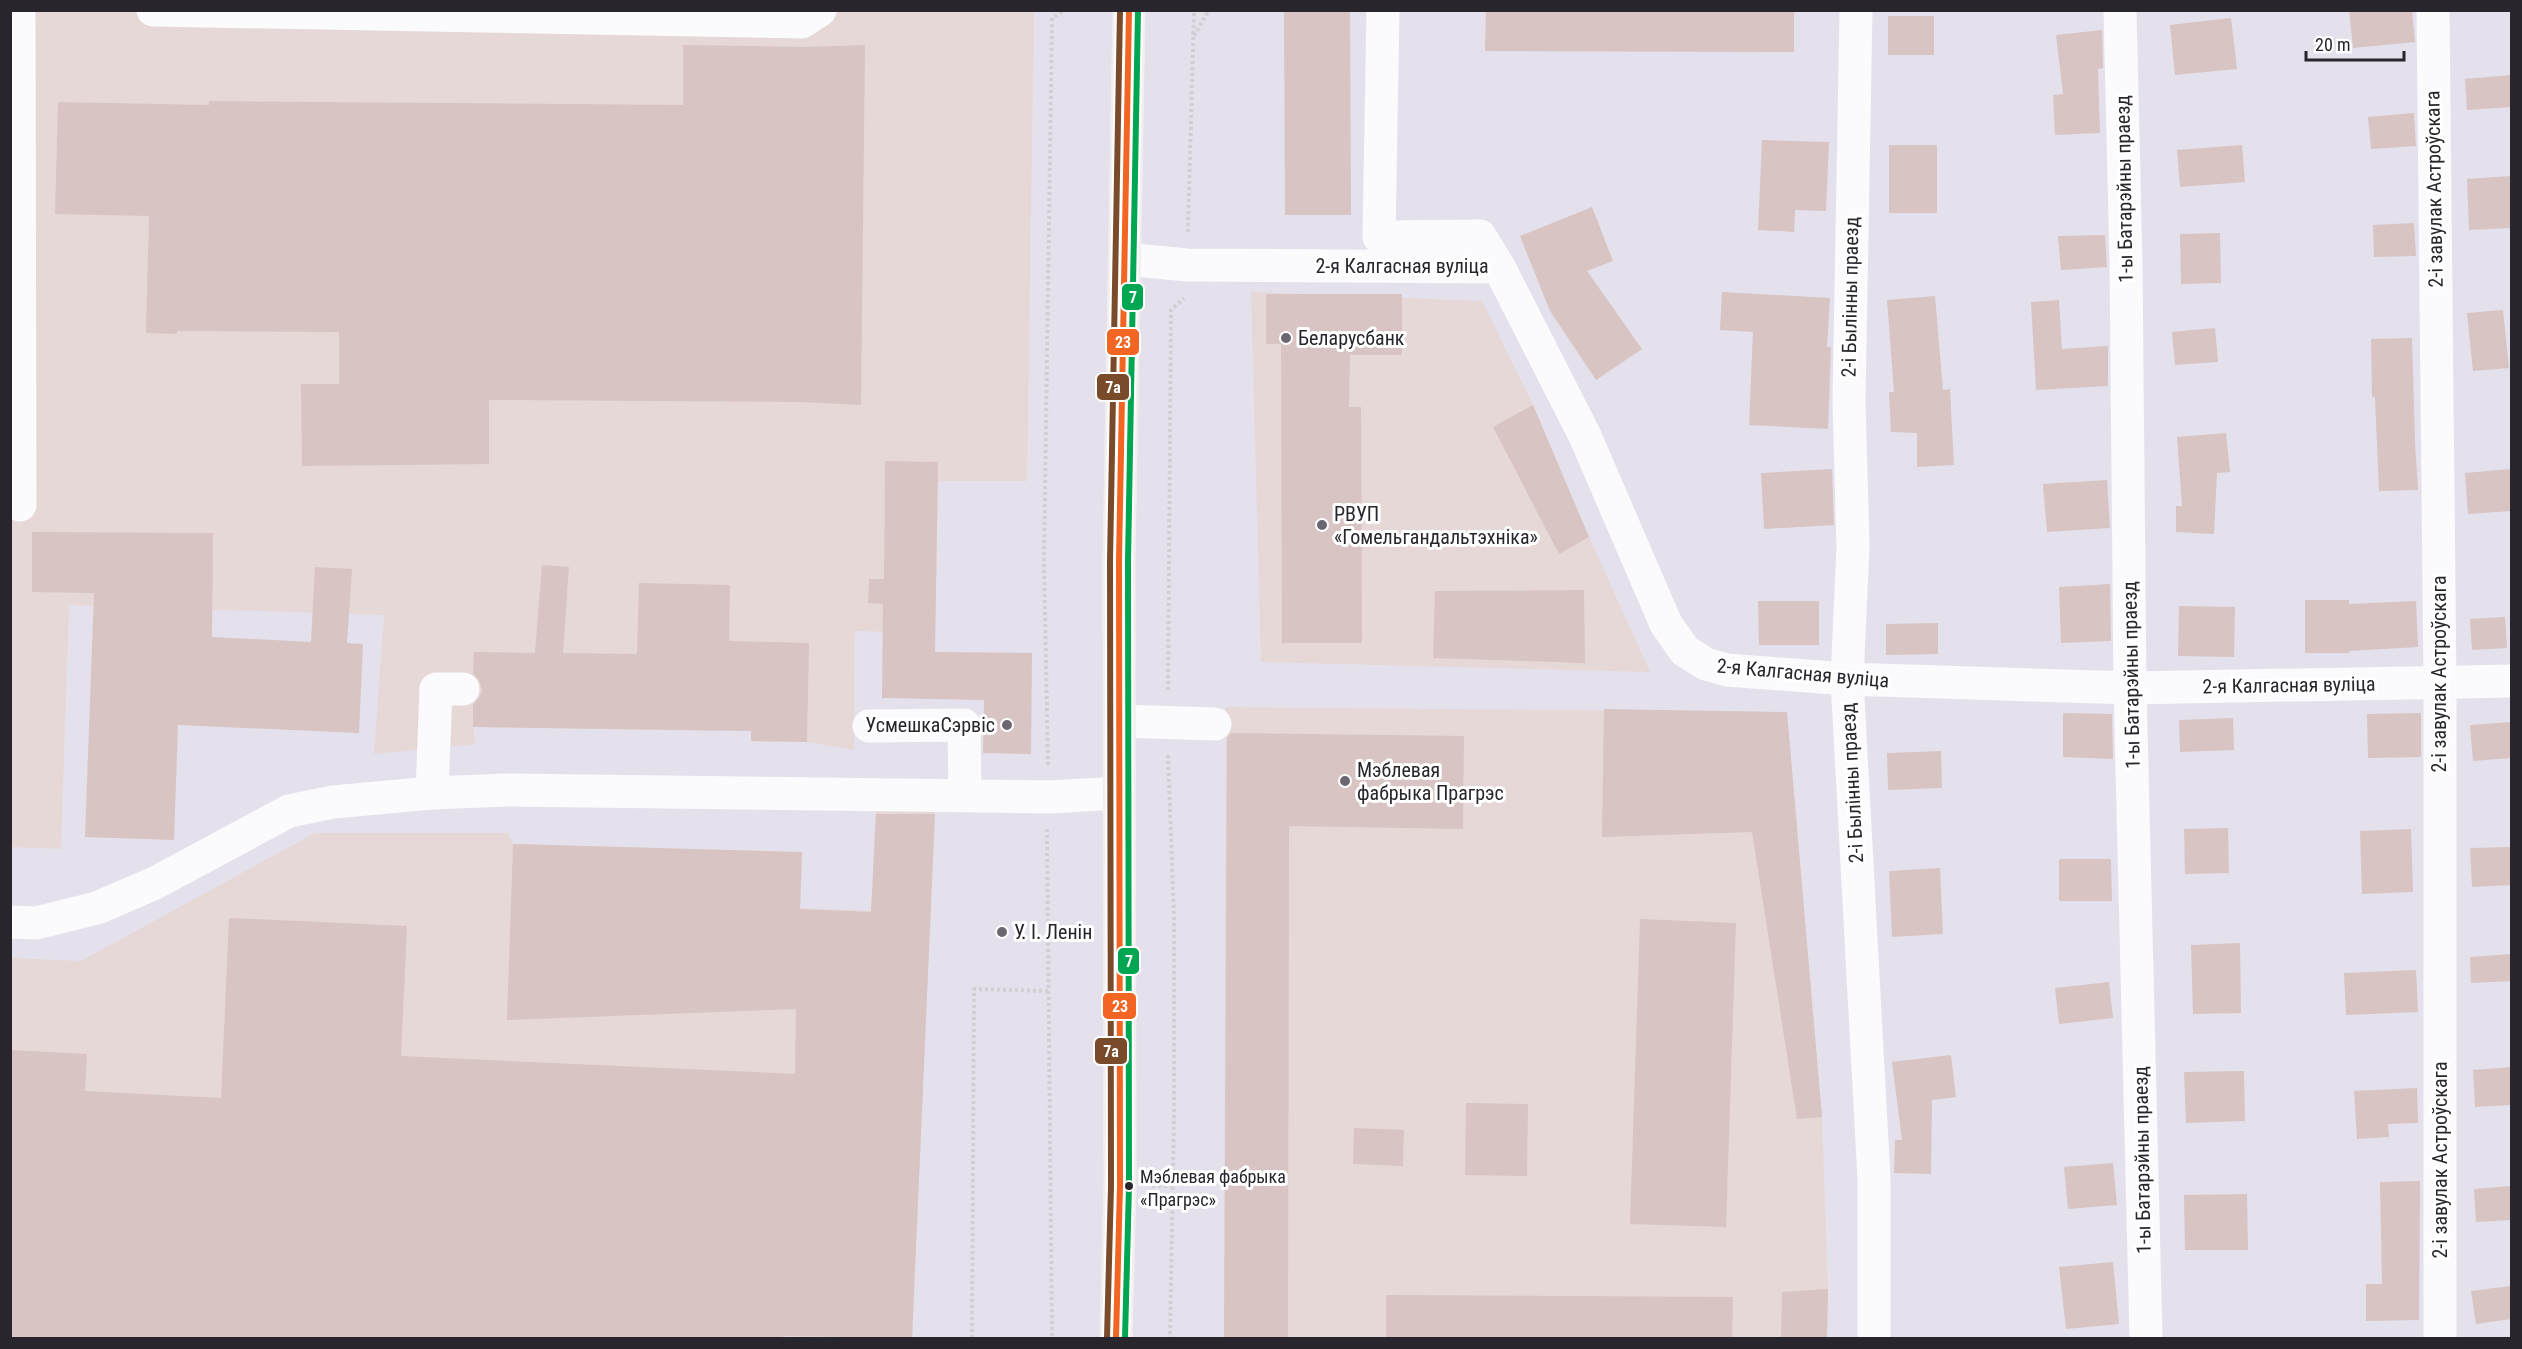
<svg xmlns="http://www.w3.org/2000/svg" width="2522" height="1349" font-family="'Roboto Condensed',sans-serif">
  <rect width="100%" height="100%" fill="#e4e1ec"/>
  <path fill="#e6d8d7" d="M11 11H1034L1027 481H938L935 633 855 631 854 750 807 742 751 741V719H715V731L473 727 476 744 374 754 384 615 69 605 61 849 11 847Z
    M1251 292 1482 301 1533 405 1589 537 1650 672 1261 662Z
    M1226 707 1787 712 1822 1117 1828 1289 1827 1338H1224Z
    M876 806 935 808 912 1338H11V958L81 961 315 833H508L513 844 802 852 800 908 871 911Z"/>
  <path fill="#d7c4c3" d="M1284 10H1350L1351 215H1285Z
    M1486 10H1794V52L1485 51Z
    M2349 10H2412L2415 42 2353 48Z
    M1888 16H1934V55H1888Z
    M2231 18 2237 69 2175 75 2170 25Z
    M2102 30 2103 68 2098 69 2100 133 2055 135 2053 95 2063 94 2056 35Z
    M683 45 804 47 865 45 861 405 801 402 489 400V464L302 466 301 384H339V332L177 331V334L146 333 149 216 55 214 58 102 209 105V101L683 105Z
    M2511 75V107L2467 110 2465 79Z
    M2414 113 2416 146 2371 149 2368 117Z
    M1762 140 1829 142 1826 211 1795 210 1794 232 1758 230Z
    M1889 145H1937V213H1889Z
    M2242 145 2245 182 2180 187 2177 150Z
    M2511 176V228L2469 230 2467 179Z
    M1592 207 1613 261 1587 271 1642 349 1596 380 1550 311 1520 236Z
    M2414 223 2416 256 2374 257 2373 225Z
    M2220 233 2221 283 2181 284 2180 234Z
    M2105 235 2107 267 2061 270 2058 236Z
    M1722 292 1830 298 1827 347H1831L1828 429 1749 425 1753 332 1720 330Z
    M1266 294H1402V355H1350L1349 407H1361L1362 643H1282L1281 344H1266Z
    M1935 296 1943 390 1950 389 1954 465 1917 467V433L1891 432 1889 392H1894L1887 300Z
    M2059 300 2062 349 2108 346V386L2036 390 2031 302Z
    M2503 310 2509 368 2473 371 2467 313Z
    M2215 328 2218 362 2175 365 2172 332Z
    M2412 338 2415 442 2418 490 2379 491 2375 397H2372L2371 339Z
    M1533 405 1589 537 1559 554 1493 427Z
    M2226 433 2230 472 2217 473 2214 534 2176 532V506H2182L2177 437Z
    M885 461 938 462 935 652 1032 653 1031 754 983 753 984 700 882 698 883 604 868 603 869 579H884Z
    M1832 469 1834 525 1764 529 1761 473Z
    M2511 469V511L2468 514 2465 473Z
    M2107 480 2110 528 2047 532 2043 484Z
    M32 532 213 533 212 637 311 642 315 567 352 569 347 643 363 644 359 733 178 725 174 840 85 837 94 593 32 592Z
    M542 565 569 567 563 653 637 654 639 583 730 585 729 641 809 643 807 742 751 741V731L473 727V705L479 698 482 690 479 680 473 674 474 652 535 653Z
    M2110 584 2111 641 2061 643 2059 587Z
    M1584 590 1585 663 1433 658 1435 591Z
    M2305 600H2349V604L2416 601 2418 647 2349 651V653H2305Z
    M1758 601H1819V645H1759Z
    M2179 606 2235 607 2234 657 2178 656Z
    M2505 617 2507 648 2472 650 2470 619Z
    M1938 623V654L1886 655V624Z
    M1604 709 1787 712 1822 1117 1797 1119 1752 832 1602 837Z
    M2063 713 2112 714 2113 759 2063 757Z
    M2421 713V757L2368 758 2367 714Z
    M2233 718 2234 750 2180 752 2179 720Z
    M2511 722V758L2473 761 2470 725Z
    M1231 733 1464 736 1463 829 1289 826 1288 1338H1224L1227 738Z
    M1941 751 1942 788 1888 790 1887 753Z
    M876 814H935L912 1338 783 1336V1338H10V1050L87 1054 85 1091 221 1098 229 918 407 926 401 1056 795 1074 796 1009 507 1020 513 844 802 852 800 909 871 912Z
    M2228 828 2229 873 2185 874 2184 829Z
    M2411 829 2413 892 2362 894 2360 831Z
    M2511 847V885L2472 887 2470 848Z
    M2059 859H2111L2112 901H2059Z
    M1940 868 1943 934 1892 937 1889 871Z
    M1640 919 1736 923 1726 1227 1630 1224Z
    M2240 943 2241 1013 2193 1014 2191 945Z
    M2511 954V981L2471 983 2470 957Z
    M2416 970 2418 1012 2346 1015 2344 973Z
    M2109 982 2113 1018 2059 1024 2055 988Z
    M1951 1055 1956 1097 1932 1100 1931 1174 1894 1173 1895 1140H1902L1892 1062Z
    M2511 1067V1105L2475 1107 2473 1070Z
    M2244 1071 2245 1121 2186 1123 2184 1072Z
    M2417 1088 2418 1123 2388 1124 2389 1137 2357 1139 2354 1091Z
    M1466 1103 1528 1104 1527 1176 1465 1175Z
    M1354 1128 1404 1130 1403 1166 1353 1164Z
    M2113 1163 2117 1205 2068 1209 2064 1167Z
    M2420 1181 2419 1320 2366 1321V1284H2382L2380 1182Z
    M2511 1186V1220L2476 1222 2474 1189Z
    M2247 1194 2248 1250H2185L2184 1195Z
    M2113 1262 2119 1324 2066 1329 2059 1267Z
    M2511 1286V1319L2476 1324 2471 1291Z
    M1828 1289 1827 1338H1781L1782 1292Z
    M1386 1295 1733 1297 1732 1338H1386Z"/>
  <g fill="none" stroke-linecap="round" stroke-linejoin="round">
    <path stroke="#d0cfd2" stroke-width="4" stroke-dasharray="3 3" stroke-linecap="butt" d="M1194 36 1209 10
      M1188 232 1194 10
      M1168 690 1171 310 1184 298
      M1168 755 1174 918V1113L1170 1338
      M1048 765 1044 562 1052 18 1065 10
      M1047 829 1052 1338
      M1152 1186H1172
      M972 1338 974 989 1048 991"/>
    <path stroke="#fbfafc" stroke-width="33" d="M19 10 20 505
      M153 10 802 22 820 10
      M1383 10 1379 237 1480 236 1499 267 1585 436 1666 624 1685 651 1706 664 1727 670 1847 679 2130 688 2512 681
      M1856 10 1849 402 1853 547 1847 679 1874 1179V1338
      M2120 10 2126 262 2130 688 2146 1338
      M2433 10 2440 682V1338
      M1125 259 1187 265 1499 267
      M1120 721 1215 724
      M869 726 964 725 965 795
      M432 793 436 689H463
      M10 922 36 923 97 908 155 883 289 811 333 802 432 793 507 790 1049 797 1119 793"/>
    <path stroke="#f4efef" stroke-width="33" d="M1116 1338 1120 1186 1119 561 1129 10"/>
    <defs>
      <path id="bus-1" d="M1116 1338 1120 1186 1119 561 1129 10"/>
      <path id="bus-2" d="M1125 1338 1129 1186 1128 561 1138 10"/>
      <path id="bus-3" d="M1107 1338 1111 1186 1110 561 1120 10"/>
    </defs>
    <use href="#bus-1" stroke="#fff" stroke-width="10"/>
    <use href="#bus-2" stroke="#fff" stroke-width="10"/>
    <use href="#bus-3" stroke="#fff" stroke-width="10"/>
    <use href="#bus-1" stroke="#f26522" stroke-width="6"/>
    <use href="#bus-2" stroke="#00a651" stroke-width="6"/>
    <use href="#bus-3" stroke="#7a4b2a" stroke-width="6"/>
  </g>
  <g fill="#6a6770" stroke="#fff" stroke-width="2">
    <circle cx="1286" cy="338" r="6"/>
    <circle cx="1322" cy="525" r="6"/>
    <circle cx="1007" cy="725" r="6"/>
    <circle cx="1345" cy="781" r="6"/>
    <circle cx="1002" cy="932" r="6"/>
  </g>
  <circle fill="#28252d" stroke="#fff" stroke-width="2" cx="1129" cy="1186" r="5"/>
  <g text-anchor="middle" stroke-width="6" stroke-linejoin="round" paint-order="stroke">
    <g font-size="18" fill="#28252d" stroke="#fff" text-anchor="start">
      <text x="1140" y="1183">Мэблевая фабрыка<tspan x="1140" dy="23">«Прагрэс»</tspan></text>
    </g>
    <g font-size="20" fill="#28252d" stroke="#fff">
      <text transform="translate(2124 189) rotate(-91)" y="7">1-ы Батарэйны праезд</text>
      <text transform="translate(2434 189) rotate(-91)" y="7">2-і завулак Астроўскага</text>
      <text x="1402" y="273">2-я Калгасная вуліца</text>
      <text transform="translate(1850 297) rotate(-89)" y="7">2-і Былінны праезд</text>
      <text transform="translate(1803 673) rotate(5)" y="7">2-я Калгасная вуліца</text>
      <text transform="translate(2439 674) rotate(-90)" y="7">2-і завулак Астроўскага</text>
      <text transform="translate(2131 675) rotate(-91)" y="7">1-ы Батарэйны праезд</text>
      <text transform="translate(2289 685) rotate(-1)" y="7">2-я Калгасная вуліца</text>
      <text transform="translate(1852 783) rotate(-93)" y="7">2-і Былінны праезд</text>
      <text transform="translate(2142 1160) rotate(-91)" y="7">1-ы Батарэйны праезд</text>
      <text transform="translate(2440 1160) rotate(-90)" y="7">2-і завулак Астроўскага</text>
    </g>
    <g font-size="20" fill="#28252d" stroke="#fff" text-anchor="start">
      <text x="1298" y="345">Беларусбанк</text>
      <text x="1334" y="521">РВУП<tspan x="1334" dy="23">«Гомельгандальтэхніка»</tspan></text>
      <text x="995" y="732" text-anchor="end">УсмешкаСэрвіс</text>
      <text x="1357" y="777">Мэблевая<tspan x="1357" dy="23">фабрыка Прагрэс</tspan></text>
      <text x="1014" y="939">У. І. Ленін</text>
    </g>
  </g>
  <g stroke="#fff" stroke-width="2">
    <rect x="1121" y="283" width="23" height="28" rx="6" fill="#00a651"/>
    <rect x="1106" y="328" width="34" height="28" rx="6" fill="#f26522"/>
    <rect x="1096" y="373" width="34" height="28" rx="6" fill="#7a4b2a"/>
    <rect x="1117" y="947" width="23" height="28" rx="6" fill="#00a651"/>
    <rect x="1102" y="992" width="35" height="28" rx="6" fill="#f26522"/>
    <rect x="1094" y="1037" width="34" height="28" rx="6" fill="#7a4b2a"/>
  </g>
  <g font-size="16" text-anchor="middle" font-weight="bold" fill="#fff">
    <text x="1133" y="303">7</text>
    <text x="1123" y="348">23</text>
    <text x="1113" y="393">7а</text>
    <text x="1129" y="967">7</text>
    <text x="1120" y="1012">23</text>
    <text x="1111" y="1057">7а</text>
  </g>
  <rect width="2522" height="1349" fill="none" stroke="#28252d" stroke-width="24"/>
  <path d="M2306 51v9h98v-9" fill="none" stroke="#28252d" stroke-width="3"/>
  <text x="2315" y="51" font-size="18" fill="#28252d" stroke="#ffffff" stroke-width="4.5" paint-order="stroke">20 m</text>
</svg>
